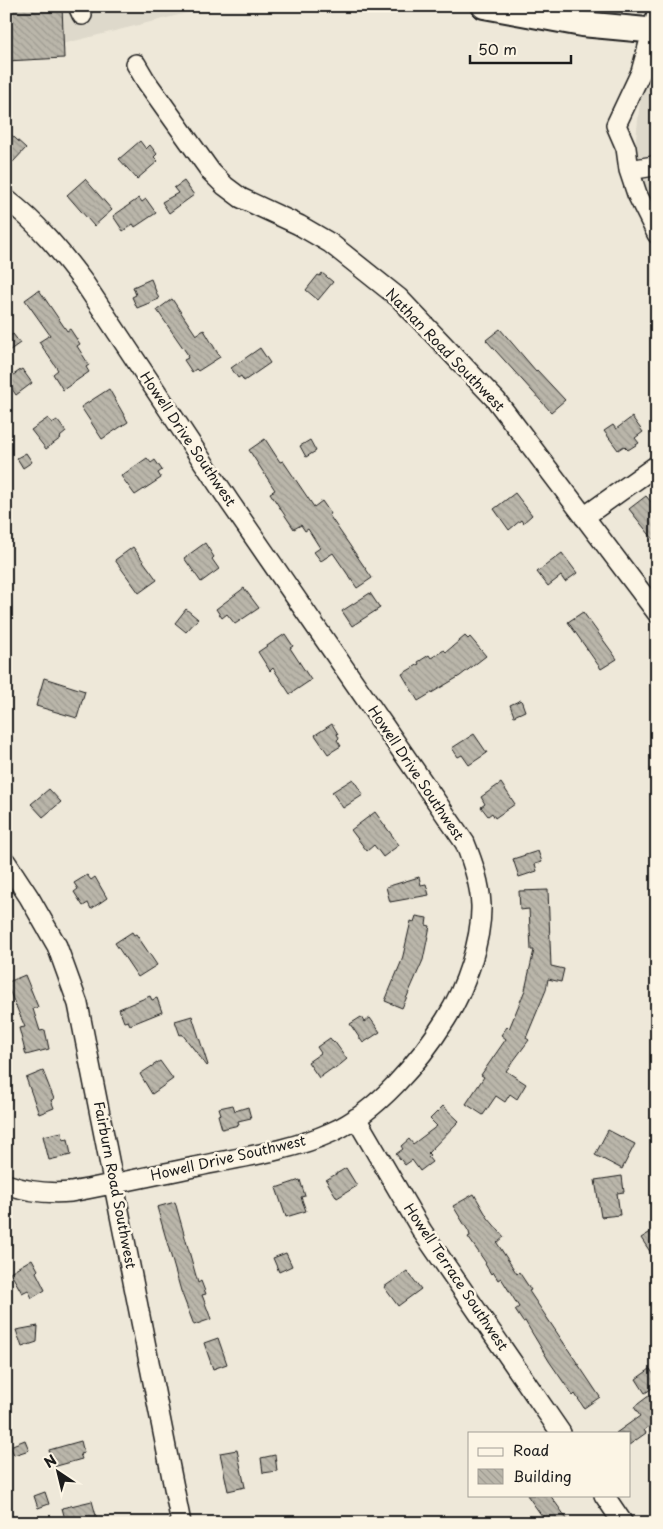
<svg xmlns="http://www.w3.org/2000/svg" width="663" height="1529" font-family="'Playpen Sans',sans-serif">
  <defs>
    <pattern id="building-back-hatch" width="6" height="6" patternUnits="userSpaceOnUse" patternTransform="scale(1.25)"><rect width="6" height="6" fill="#bab6aa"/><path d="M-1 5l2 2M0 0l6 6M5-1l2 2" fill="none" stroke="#9f9c92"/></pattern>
  </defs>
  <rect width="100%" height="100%" fill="#eee8d9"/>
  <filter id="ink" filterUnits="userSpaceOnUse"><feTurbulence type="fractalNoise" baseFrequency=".02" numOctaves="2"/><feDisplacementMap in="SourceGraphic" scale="10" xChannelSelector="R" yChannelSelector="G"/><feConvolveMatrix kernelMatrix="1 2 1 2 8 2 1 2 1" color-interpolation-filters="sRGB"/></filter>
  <g filter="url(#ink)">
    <path fill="#ded9cb" d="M6 6H215L6 58Z
      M465 6H657V196H630L647 35Z"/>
    <path fill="url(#building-back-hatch)" stroke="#1c1c1c" d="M6 6H62L64 58 6 61Z
      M6 130 26 148 13 162 6 155Z
      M140 141 146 149 150 145 157 154 154 157 158 161 137 179 119 159Z
      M85 179 112 210 94 226 67 195Z
      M184 181 194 195 169 213 162 202 178 193 174 188Z
      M139 198 142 202 146 199 156 213 135 227 133 224 123 231 113 216Z
      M322 273 333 282 318 300 306 290 318 275 320 276Z
      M151 279 159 299 137 308 132 297 136 295 133 287Z
      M39 290 67 331 70 329 80 344 77 346 89 365 86 367 89 372 63 390 53 374 58 370 39 342 50 335 25 300Z
      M172 299 196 335 204 330 220 357 198 371 196 369 192 372 184 360 188 358 187 356 188 355 157 310Z
      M500 329 536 371 537 370 565 400 551 412 486 340Z
      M13 334 20 343 6 353V338Z
      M260 348 270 363 244 381 241 376 238 378 231 368Z
      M22 369 32 383 16 395 6 380Z
      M109 389 128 422 102 439 81 407Z
      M632 417 643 432 635 438 639 443 628 450 624 446 618 450 604 431 613 425 616 429Z
      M48 418 52 423 57 420 66 432 60 437 61 438 46 449 31 430Z
      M265 439 280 462 283 461 314 507 322 501 331 514 329 515 372 578 357 588 333 553 321 561 314 552 320 548 308 529 305 531 301 525 294 529 270 493 275 490 249 450Z
      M310 440 316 451 306 457 300 446Z
      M26 453 32 462 23 468 17 458Z
      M147 458 151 463 155 460 162 470 158 473 161 478 135 495 121 476Z
      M515 493 532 515 523 523 521 520 509 530 494 509Z
      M646 496 657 509V544L629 509Z
      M205 543 214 557 212 559 219 569 201 582 184 558Z
      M133 547 157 580 139 593 115 560Z
      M562 553 577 573 565 582 561 576 548 586 537 572Z
      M244 588 259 608 235 624 227 614 222 618 216 609Z
      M370 593 380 608 352 626 342 611Z
      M186 609 198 619 186 632 175 623Z
      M583 612 617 659 601 669 568 622Z
      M285 634 293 646 290 648 311 680 290 694 273 668 270 671 258 652Z
      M465 636 468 639 470 637 486 656 460 676 418 701 402 674 419 664 418 662 429 655 431 658 444 650 446 652Z
      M44 678 85 691 77 718 36 706Z
      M521 700 525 711 514 716 510 705Z
      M332 724 338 734H337L339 738 337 740 341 746 328 754 315 735Z
      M474 734 487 753 469 765 462 755 458 757 452 748Z
      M353 779 363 795 343 808 332 792Z
      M501 783 515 804 495 818 492 813 488 816 481 807 485 804 481 797Z
      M49 789 61 802 43 817 31 804Z
      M375 812 399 845 383 857 374 845 367 851 351 830Z
      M538 851 542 862 535 864 537 871 519 877 513 859Z
      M87 875 91 880 95 877 107 898 91 909 88 903 83 906 74 892 78 889 74 883Z
      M419 877 421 885 426 884 429 895 390 902 386 887Z
      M548 890 551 966 564 969 561 982 548 979 546 990 526 1038 529 1040 506 1071 526 1084 517 1099 510 1094 505 1102 496 1096 483 1115 466 1104 484 1077 481 1075 506 1039 501 1035 507 1027 509 1029 525 990 534 950H531L529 909 520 910 519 891Z
      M416 916 427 918 426 925 430 926 423 960 402 1008 385 1001 402 960 411 921 414 922Z
      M132 932 134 935 136 934 157 965 138 977 115 943Z
      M25 975 38 1007 33 1009 40 1031 45 1030 49 1049 26 1055 19 1028 25 1027 6 983Z
      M150 996 152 1000 157 998 162 1012 130 1025 128 1021 124 1022 119 1009Z
      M192 1016 208 1065 207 1066 182 1034 180 1035 175 1021Z
      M361 1017 364 1022 370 1018 380 1032 363 1043 350 1024Z
      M330 1038 333 1042 334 1041 347 1059 335 1069 333 1068 319 1078 308 1062 321 1053 317 1047Z
      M160 1061 173 1079 152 1094 140 1074Z
      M43 1071 54 1099 51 1100 54 1108 39 1114 26 1078Z
      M233 1105 235 1111 248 1107 251 1118 238 1121 239 1125 222 1129 218 1115 221 1114 219 1108Z
      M443 1106 459 1121 428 1153 430 1155 428 1157 432 1162 420 1171 412 1160 405 1165 396 1154 403 1149 401 1146 409 1139 413 1144 437 1126 430 1119Z
      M608 1130 635 1144 622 1169 595 1155Z
      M62 1132 63 1140 68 1139 71 1155 49 1160 43 1136Z
      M346 1168 357 1186 337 1198 326 1180Z
      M622 1176 624 1192 617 1193 620 1215 601 1217 595 1180Z
      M300 1180 305 1196 301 1197 306 1211 286 1217 276 1188Z
      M474 1194 488 1218 504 1237 497 1243 517 1274 519 1272 531 1290 529 1291 600 1397 584 1408 575 1394 573 1396 549 1361 525 1321 523 1322 515 1310 519 1307 501 1278 498 1280 493 1272 491 1274 485 1264 486 1263 468 1237 470 1236 469 1232 453 1206Z
      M175 1202 198 1283 201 1281 206 1294 202 1295 211 1319 194 1325 181 1291 157 1207Z
      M657 1228V1262L641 1238Z
      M286 1253 292 1266 279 1272 273 1258Z
      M32 1259 38 1270 36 1272 45 1290 32 1298 28 1290 22 1293 10 1272Z
      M407 1271 421 1289 398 1306 384 1287Z
      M38 1326 37 1342 22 1347 16 1330Z
      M218 1338 227 1364 213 1369 204 1343Z
      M650 1369 657 1379V1385L645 1393 636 1379Z
      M650 1395 657 1404V1421L644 1430 646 1433 629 1445V1433H616L640 1416 634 1407Z
      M25 1440 29 1450 14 1455 10 1446Z
      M81 1441 84 1453 80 1454 82 1459 53 1467 49 1450Z
      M237 1450 245 1487 228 1491 220 1453Z
      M275 1455 277 1471 263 1473 261 1458Z
      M45 1492 49 1504 38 1508 34 1496Z
      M527 1495H550L570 1523H547Z
      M92 1501 98 1523H66L62 1508Z"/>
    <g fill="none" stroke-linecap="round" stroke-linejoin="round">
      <defs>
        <path id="minor" d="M78 6 82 15
          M657 14 641 72 616 125 626 148 629 170 637 194 657 234
          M136 64 146 81 211 172 225 186 241 198 299 225 330 243 399 298 496 400 657 613
          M629 170 654 166 657 164
          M6 199C37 222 62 253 85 284L229 501 465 843C473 863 480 883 481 905 482 940 465 989 446 1019 420 1061 377 1112 332 1132 297 1148 256 1155 219 1162 169 1172 120 1183 71 1192 48 1194 28 1192 6 1184
          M584 517 657 465
          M6 862 29 897 57 946 78 1004 181 1523
          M356 1118 422 1231 561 1433
          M604 1495 623 1523"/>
        <path id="major" d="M484 6 582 24 657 31"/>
      </defs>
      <use href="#minor" stroke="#1c1c1c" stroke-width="22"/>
      <use href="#major" stroke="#1c1c1c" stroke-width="28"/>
      <use href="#minor" stroke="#fcf5e5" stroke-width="19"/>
      <use href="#major" stroke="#fcf5e5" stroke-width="24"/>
    </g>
  </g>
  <g text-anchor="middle" stroke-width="5" stroke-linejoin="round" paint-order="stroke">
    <g font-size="14" fill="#1c1c1c" stroke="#fcf5e5">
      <text transform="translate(445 350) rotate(46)" y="5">Nathan Road Southwest</text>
      <text transform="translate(188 439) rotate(56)" y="5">Howell Drive Southwest</text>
      <text transform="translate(416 773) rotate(56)" y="5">Howell Drive Southwest</text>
      <text transform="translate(228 1158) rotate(-13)" y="5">Howell Drive Southwest</text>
      <text transform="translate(115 1185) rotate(79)" y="5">Fairburn Road Southwest</text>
      <text transform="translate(456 1277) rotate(56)" y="5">Howell Terrace Southwest</text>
    </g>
  </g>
  <rect width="663" height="1529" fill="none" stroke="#fcf5e5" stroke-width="25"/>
  <rect x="12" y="12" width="638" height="1504" fill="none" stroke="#1c1c1c" stroke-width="2" filter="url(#ink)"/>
  <rect x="468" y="1432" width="162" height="65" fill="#fcf5e5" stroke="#a29e95"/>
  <rect x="478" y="1448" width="25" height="8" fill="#fcf5e5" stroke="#a29e95"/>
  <text x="513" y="1456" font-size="15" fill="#1c1c1c">Road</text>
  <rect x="478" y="1469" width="25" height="15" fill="url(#building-back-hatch)" stroke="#a29e95"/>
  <text x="513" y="1482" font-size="15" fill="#1c1c1c">Building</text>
  <g transform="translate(58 1472) rotate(325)" stroke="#fcf5e5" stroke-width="4" paint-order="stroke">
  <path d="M0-4L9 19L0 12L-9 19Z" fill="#1c1c1c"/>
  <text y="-8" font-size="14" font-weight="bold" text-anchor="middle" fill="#1c1c1c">N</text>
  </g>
  <path d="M470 55v8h101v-8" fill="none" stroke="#1c1c1c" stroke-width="2.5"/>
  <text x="478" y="55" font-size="15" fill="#1c1c1c" stroke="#fcf5e5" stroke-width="4" paint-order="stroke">50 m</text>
</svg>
